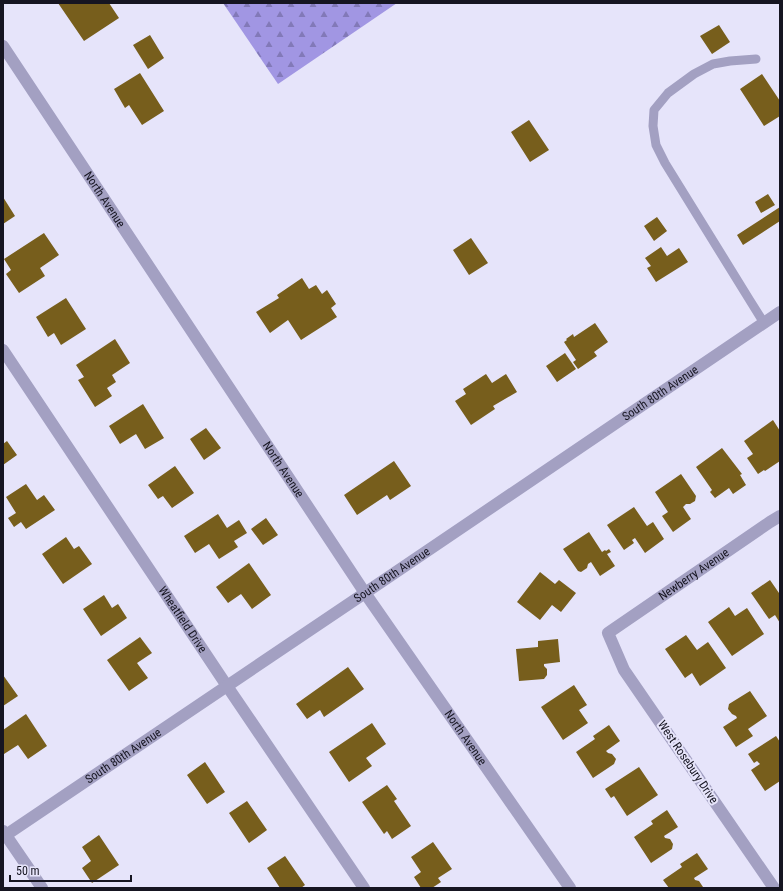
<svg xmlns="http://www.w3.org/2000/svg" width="783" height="891" font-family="'Roboto Condensed',sans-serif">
  <defs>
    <pattern id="forest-firs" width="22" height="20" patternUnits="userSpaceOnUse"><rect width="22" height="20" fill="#a196e3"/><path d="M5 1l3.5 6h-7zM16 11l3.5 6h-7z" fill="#8279b8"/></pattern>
  </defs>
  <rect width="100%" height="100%" fill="#e6e4fa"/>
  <path fill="url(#forest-firs)" d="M223 3H397L278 84Z"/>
  <path fill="#775e1c" d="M58 3H109L119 18 84 41Z
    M719 25 730 42 712 54 700 36Z
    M150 35 164 58 148 69 133 45Z
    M140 73 164 111 142 125 129 105 125 108 114 89Z
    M762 74 780 101V116L764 126 740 89Z
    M529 120 549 150 530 162 511 132Z
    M768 194 775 205 761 213 755 202Z
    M3 197 15 216 3 224Z
    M780 207V221L743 245 737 235Z
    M657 217 667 231 654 241 644 226Z
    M44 233 59 255 40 268 45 276 19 293 6 274 11 270 4 259Z
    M471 238 488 263 469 275 453 250Z
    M661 247 667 256 679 248 688 262 656 282 647 268 651 266 645 258Z
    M302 278 309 289 316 285 322 294 327 290 336 304 331 308 337 317 301 340 288 320 270 333 256 312 279 298 277 295Z
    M66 298 86 329 61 345 54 333 48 337 36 317Z
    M595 323 608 342 594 352 597 356 578 369 573 362 576 360 564 342 567 340 566 339 573 334 574 337Z
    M115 339 130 363 112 375 116 382 107 388 112 396 95 407 78 380 84 377 76 365Z
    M565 353 576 369 557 382 546 366Z
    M486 374 492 383 506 374 517 392 493 406 495 409 471 425 455 401 466 394 463 389Z
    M143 404 164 438 145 449 136 434 120 444 109 426Z
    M773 420 780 431V461L765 471 764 470 758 474 747 458 753 454 744 441Z
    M206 428 221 448 204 460 190 439Z
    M7 441 17 455 3 465V444Z
    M722 448 742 474 740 475 746 485 733 494 729 488 715 498 710 492 712 490 696 467Z
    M394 461 411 486 390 500 387 495 357 515 344 495Z
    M175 466 194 493 172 508 163 496 158 499 148 485Z
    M681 474 696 496 695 501 690 504H686L683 507 691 519 673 532 662 516 668 512 655 492Z
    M26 484 37 500 44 495 55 510 26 529 21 522 14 527 8 518 16 513 6 497Z
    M634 507 647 526 653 522 664 539 645 553 635 538 632 540 634 543 624 550 607 525Z
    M218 514 227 528 239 520 247 533 234 541 238 547 219 559 209 544 195 553 184 536Z
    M266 518 278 535 263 545 251 529Z
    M589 532 602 552 605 550 606 551 609 549 611 552 607 554 615 566 600 576 591 562 588 564 587 568 581 572 578 571 563 549Z
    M66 537 74 549 79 546 92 564 63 584 42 554Z
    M249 563 271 595 252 609 241 594 228 603 216 587Z
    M540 572 555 584 559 580 576 593 561 612 552 605 540 620 517 602Z
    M770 580 779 593 780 592V623L775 615 769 619 751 593Z
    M104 595 112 608 118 604 127 618 101 636 83 609Z
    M729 607 735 616 747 608 764 634 732 656 708 622Z
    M686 635 697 650 708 642 726 668 700 686 692 673 685 678 665 649Z
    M140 637 152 653 137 663 148 678 129 691 107 660Z
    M558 639 560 662 544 664V666L547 669V675L544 679 519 681 516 649 538 647V641Z
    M348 667 364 689 324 717 320 710 307 719 296 704Z
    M3 675 18 696 3 706Z
    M574 685 587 705 579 710 588 723 563 740 541 707Z
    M750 691 767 716 748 729 753 736 736 747 723 727 737 718 736 716 732 714 728 709 729 704Z
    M26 714 47 746 28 759 18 745 4 754 3 753V730Z
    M372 723 386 744 366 758 372 766 349 782 329 752Z
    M609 725 620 741 606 751 608 753 612 754 616 759 614 764 593 778 576 752 595 739 593 736Z
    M776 736 780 742V781L765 791 751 770 760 764 757 761 754 763 748 754Z
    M205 762 225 792 207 804 187 775Z
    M639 767 658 795 627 816 614 796 611 798 605 789Z
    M387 785 397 799 394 801 411 826 392 839 387 831 384 834 362 802Z
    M247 801 267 830 249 843 229 813Z
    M667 810 678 827 664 836 665 838 670 839 673 844 672 849 651 863 634 837 653 824 651 821Z
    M99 835 119 865 92 883 82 868 91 861 82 847Z
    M433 842 452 869 438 878 441 882 432 888H421L414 877 421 872 411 857Z
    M697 853 708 869 694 878 695 880 699 881 703 887 702 888H669L663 880 682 867 680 864Z
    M285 856 305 885 301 888H280L267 868Z"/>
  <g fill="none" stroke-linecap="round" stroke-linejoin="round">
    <path stroke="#a3a0c2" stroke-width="9" d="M756 59 730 61 713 64 694 74 668 93 654 110 653 126 656 145 665 163 749 299 764 323"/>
    <g stroke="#a3a0c2" stroke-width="12">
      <path id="s1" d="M3 46 365 593 570 888"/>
      <path id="s2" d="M3 350 227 686 364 888"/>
      <path d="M3 831 42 888"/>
      <path id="s3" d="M3 837 365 593 780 312"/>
      <path id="s4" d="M774 888 624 670 608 633 770 522 780 516"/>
    </g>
  </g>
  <g text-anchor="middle" stroke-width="4" stroke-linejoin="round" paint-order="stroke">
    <g font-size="12" fill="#161521" stroke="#e6e4fa">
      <text dy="4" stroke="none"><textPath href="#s1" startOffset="184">North Avenue</textPath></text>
      <text dy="4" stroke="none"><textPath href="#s3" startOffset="793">South 80th Avenue</textPath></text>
      <text dy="4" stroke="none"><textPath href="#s1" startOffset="508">North Avenue</textPath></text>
      <text dy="4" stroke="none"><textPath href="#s4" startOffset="409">Newberry Avenue</textPath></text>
      <text dy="4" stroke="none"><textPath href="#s3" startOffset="469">South 80th Avenue</textPath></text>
      <text dy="4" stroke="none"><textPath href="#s2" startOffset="324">Wheatfield Drive</textPath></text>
      <text dy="4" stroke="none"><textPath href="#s1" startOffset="832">North Avenue</textPath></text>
      <text dy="4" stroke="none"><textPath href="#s3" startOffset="145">South 80th Avenue</textPath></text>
      <text transform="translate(688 762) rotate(56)" y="4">West Rosebury Drive</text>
    </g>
  </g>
  <rect width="783" height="891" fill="none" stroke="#161521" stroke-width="8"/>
  <path d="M10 875v6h121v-6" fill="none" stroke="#161521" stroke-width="2"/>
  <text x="16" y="875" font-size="12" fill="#161521" stroke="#e6e4fa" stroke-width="3" paint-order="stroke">50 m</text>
</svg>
